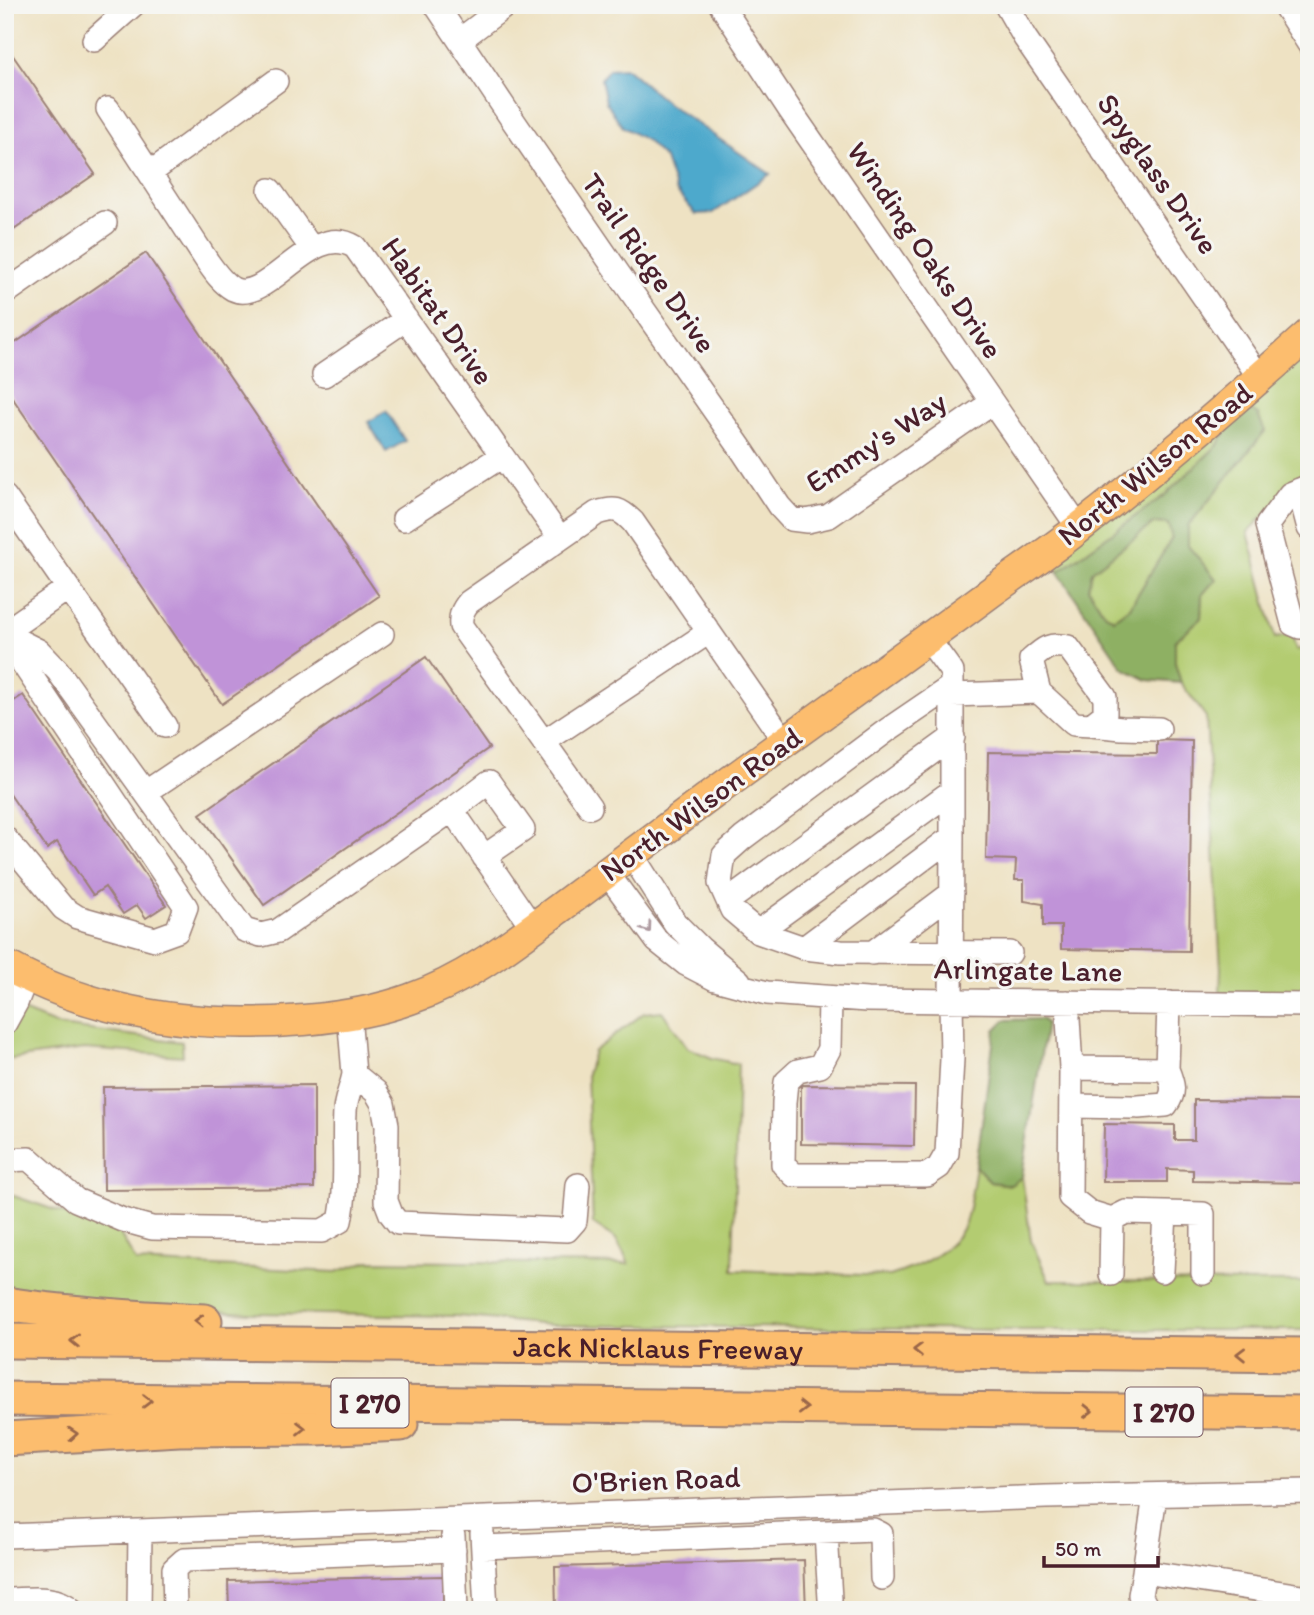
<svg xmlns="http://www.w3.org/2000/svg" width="1314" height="1615" font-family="Itim,sans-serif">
  <rect width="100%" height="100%" fill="#f6f6f2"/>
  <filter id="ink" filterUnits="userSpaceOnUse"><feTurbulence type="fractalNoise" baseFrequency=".0143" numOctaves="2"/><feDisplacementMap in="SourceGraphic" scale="14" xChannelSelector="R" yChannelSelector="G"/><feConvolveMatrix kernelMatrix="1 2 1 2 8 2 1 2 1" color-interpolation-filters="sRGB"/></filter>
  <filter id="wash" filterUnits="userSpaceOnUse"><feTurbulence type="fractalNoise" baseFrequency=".00686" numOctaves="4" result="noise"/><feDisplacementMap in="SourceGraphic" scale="28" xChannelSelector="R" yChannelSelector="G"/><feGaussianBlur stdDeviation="1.57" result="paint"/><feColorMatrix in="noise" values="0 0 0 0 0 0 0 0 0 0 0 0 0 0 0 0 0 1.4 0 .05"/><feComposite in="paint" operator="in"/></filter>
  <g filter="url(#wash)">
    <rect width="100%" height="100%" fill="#eee2c3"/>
    <path fill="#b3cc71" stroke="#7e764e" stroke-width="2" d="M1309 345V480L1297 483 1248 532 1275 638 1292 635 1296 650 1309 647V995L1220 993 1221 969 1206 717 1181 683 1175 663V640L1201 618 1202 595 1187 546 1188 526 1265 431 1241 405 1218 445 1165 495 1058 572 1050 561Z
      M1154 523 1168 524 1172 538 1130 608 1114 619 1103 612 1088 588 1092 571Z
      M5 1004 60 1026 182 1042 183 1056 84 1049 5 1060Z
      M662 1011 688 1048 712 1058 738 1064 733 1270 890 1276C918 1267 951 1253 964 1225 970 1212 973 1182 976 1166L990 1182 1010 1185 1022 1177 1031 1241 1049 1281 1309 1282V1330H1010L550 1325 456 1316 249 1313 102 1304 5 1292V1193L119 1232 136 1262 336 1272 368 1261 629 1264 616 1239 593 1224 587 1074 594 1051 644 1013Z"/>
    <path fill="#8eb063" stroke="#6c6847" stroke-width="2" fill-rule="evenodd" d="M1241 405 1258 415 1265 431 1188 526V546L1216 579 1202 595 1201 618 1175 641V663L1181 683 1147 680 1123 668 1058 572 1165 495 1218 445ZM1154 523 1168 524 1172 538 1130 607 1114 619 1103 612 1088 588 1092 571Z
      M1041 1019 1046 1023 1022 1177 1011 1185 990 1182 976 1166 995 1030 1005 1020Z"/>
    <path fill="#4ea9cc" stroke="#4c647c" stroke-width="2" d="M626 68 667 103 770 174 713 213 696 214 676 191 665 159 647 141 623 127 606 102 601 79 609 69Z
      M386 411 405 441 386 452 368 422Z"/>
    <g id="blocks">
      <path fill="#c093d8" d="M5 44 95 174 5 236Z
        M146 253 379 596 222 704 5 387V350Z
        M426 657 489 748 264 905 200 814Z
        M23 695 166 905 146 918 137 905 123 914 105 887 93 895 57 842 47 849 5 787V707Z
        M1157 740 1192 741 1189 951 1061 949V926H1043V904L1024 901V880H1015L1016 860 986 859 988 752 1157 754Z
        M314 1085V1188L104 1190 103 1087Z
        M801 1085 915 1086 914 1146 801 1144Z
        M1194 1100 1309 1101V1183L1193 1181V1170L1167 1169V1182H1103L1104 1124 1175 1125V1140H1194Z
        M804 1560 806 1610H556L555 1567Z
        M443 1576V1610H229L228 1581Z
        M1177 1603 1211 1608V1610H1176Z"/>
    </g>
  </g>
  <g filter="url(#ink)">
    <use href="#blocks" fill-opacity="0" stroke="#9c8077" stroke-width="2"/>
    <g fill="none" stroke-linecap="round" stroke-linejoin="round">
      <defs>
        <path id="minor" d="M436 5 510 116 618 273 742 450 779 506 791 519 807 521 829 516 991 403
          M721 5 790 110 1079 528
          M1006 5 1025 38 1260 378
          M1284 5 1309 44
          M94 40 133 5
          M460 40 506 5
          M108 109 207 261C214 271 222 283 233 289 268 306 311 219 355 247L560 538
          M150 173 276 81
          M270 190 312 249
          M5 293 105 223
          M324 375 406 319
          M1309 486 1290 494 1267 525 1293 624 1300 627 1309 625
          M1299 490 1309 528
          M5 497 68 588 5 632
          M404 519 502 456
          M68 588 165 726
          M5 634 39 651 58 671 244 930 261 935 278 931 452 810 533 928
          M5 637 186 907 177 931 155 939 77 917 63 908 5 838
          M952 686 886 731 743 838 724 855 720 883 732 910 758 932 804 948 841 952 1010 953
          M952 695 1039 692 1074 724 1091 725 1105 714V697L1068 647C1050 643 1044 648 1031 660L1039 692
          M1091 725 1122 728 1159 729
          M545 741 709 632
          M146 792 382 634
          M590 807 461 626C460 616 462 610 469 602L597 513C615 507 620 509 633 522L785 742
          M452 810 489 782 523 830 484 857
          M632 855 675 923 700 948 739 981
          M607 873 657 941 686 964 715 979 767 993 867 1000 1309 1005
          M728 901 953 737
          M758 932 952 791
          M804 948 952 837
          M872 953 952 893
          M830 998 829 1049 820 1066 798 1071 786 1082 784 1102 783 1164 794 1175H927L939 1167 947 1153 952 1059 951 1000 952 837V672L928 639
          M1067 1002 1071 1068 1070 1197 1089 1212 1112 1219 1111 1274
          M5 1023 16 1003 26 977
          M1071 1068 1167 1069 1169 1003
          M354 1074 376 1092 383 1104 387 1125 386 1201 391 1214 398 1223 567 1230 575 1221 578 1185
          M1071 1106 1131 1107
          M1138 1107 1166 1105C1176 1092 1173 1084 1167 1069
          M5 1160 29 1159 76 1200 123 1220 152 1228 322 1231 340 1221C348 1185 343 1148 345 1112 345 1099 352 1087 354 1074L349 1014
          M1165 1213 1203 1214V1273
          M1112 1219 1126 1212 1165 1213 1162 1271
          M1155 1495 1144 1572 1308 1597
          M482 1533 486 1610
          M826 1533 830 1599
          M5 1536 1046 1497 1309 1491
          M453 1536 456 1610
          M483 1547 873 1530 881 1534 882 1578
          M1144 1572 1140 1595 1148 1610
          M5 1600C27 1600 55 1594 72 1610
          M139 1610 140 1531
          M175 1610 174 1569 184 1560 454 1550"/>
        <path id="major" d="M5 965C98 1016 200 1029 304 1020 340 1017 377 1011 410 999 466 980 514 942 561 907 611 870 660 833 710 796 803 728 898 661 991 592 1020 571 1050 551 1079 528 1158 467 1234 401 1309 334"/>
        <g id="highway">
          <path d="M5 1304C71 1314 138 1318 205 1321"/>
          <path id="s1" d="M5 1341 1309 1355"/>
          <path d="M5 1399 1309 1413"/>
          <path d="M5 1439 179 1429 317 1428 401 1424"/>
        </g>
      </defs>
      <use href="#minor" stroke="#9c8077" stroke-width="26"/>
      <use href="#major" stroke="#9c8077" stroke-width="33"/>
      <use href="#highway" stroke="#9c8077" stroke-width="37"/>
      <use href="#minor" stroke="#fff" stroke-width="23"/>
      <use href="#major" stroke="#fcbd6e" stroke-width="30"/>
      <use href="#highway" stroke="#fcbd6e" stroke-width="33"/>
    </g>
    <defs><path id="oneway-chevron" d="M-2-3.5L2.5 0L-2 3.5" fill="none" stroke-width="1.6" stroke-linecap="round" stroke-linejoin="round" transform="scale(1.75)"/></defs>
    <use stroke="#ae9aa0" href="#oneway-chevron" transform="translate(647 928) rotate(54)"/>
    <g stroke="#9a6649">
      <use href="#oneway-chevron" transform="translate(199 1321) rotate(-178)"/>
      <use href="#oneway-chevron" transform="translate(75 1341) rotate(-179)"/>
      <use href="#oneway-chevron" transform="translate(918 1350) rotate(-179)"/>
      <use href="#oneway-chevron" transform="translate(1241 1354) rotate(-179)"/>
      <use href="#oneway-chevron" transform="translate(147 1401) rotate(1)"/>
      <use href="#oneway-chevron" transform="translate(803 1408) rotate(1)"/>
      <use href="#oneway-chevron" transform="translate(1088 1411) rotate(1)"/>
      <use href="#oneway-chevron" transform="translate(301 1428)"/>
      <use href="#oneway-chevron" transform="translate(73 1434) rotate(-4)"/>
    </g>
  </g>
  <g text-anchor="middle" stroke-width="6" stroke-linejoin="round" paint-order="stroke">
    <g fill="#f6f6f2" stroke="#7e6067" stroke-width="2">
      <rect x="331.5" y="1378.5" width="77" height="49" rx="5"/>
      <rect x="1125.5" y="1387.5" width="77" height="49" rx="5"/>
    </g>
    <g font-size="28" font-weight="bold" fill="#4a1f2b">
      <text x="370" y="1413">I 270</text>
      <text x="1164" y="1422">I 270</text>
    </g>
    <g font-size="30" fill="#4a1f2b" stroke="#f6f6f2">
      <text transform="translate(1158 174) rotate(55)" y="10">Spyglass Drive</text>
      <text transform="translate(925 250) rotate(56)" y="10">Winding Oaks Drive</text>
      <text transform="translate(649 263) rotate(55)" y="10">Trail Ridge Drive</text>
      <text transform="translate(438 311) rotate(55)" y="10">Habitat Drive</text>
      <text transform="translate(876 442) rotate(-33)" y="10">Emmy's Way</text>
      <text transform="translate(1155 464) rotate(-39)" y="10">North Wilson Road</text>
      <text transform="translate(701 804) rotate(-36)" y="10">North Wilson Road</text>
      <text transform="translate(1028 970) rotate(1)" y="10">Arlingate Lane</text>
      <text dy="10" stroke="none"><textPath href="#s1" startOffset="653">Jack Nicklaus Freeway</textPath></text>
      <text transform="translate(656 1480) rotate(-2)" y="10">O'Brien Road</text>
    </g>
  </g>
  <rect width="1314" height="1615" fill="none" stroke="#f6f6f2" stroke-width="28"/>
  <path d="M1044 1556v10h114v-10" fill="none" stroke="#4a1f2b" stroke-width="3.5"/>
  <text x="1055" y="1556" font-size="21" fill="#4a1f2b" stroke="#f6f6f2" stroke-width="5" paint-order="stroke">50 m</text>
</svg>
